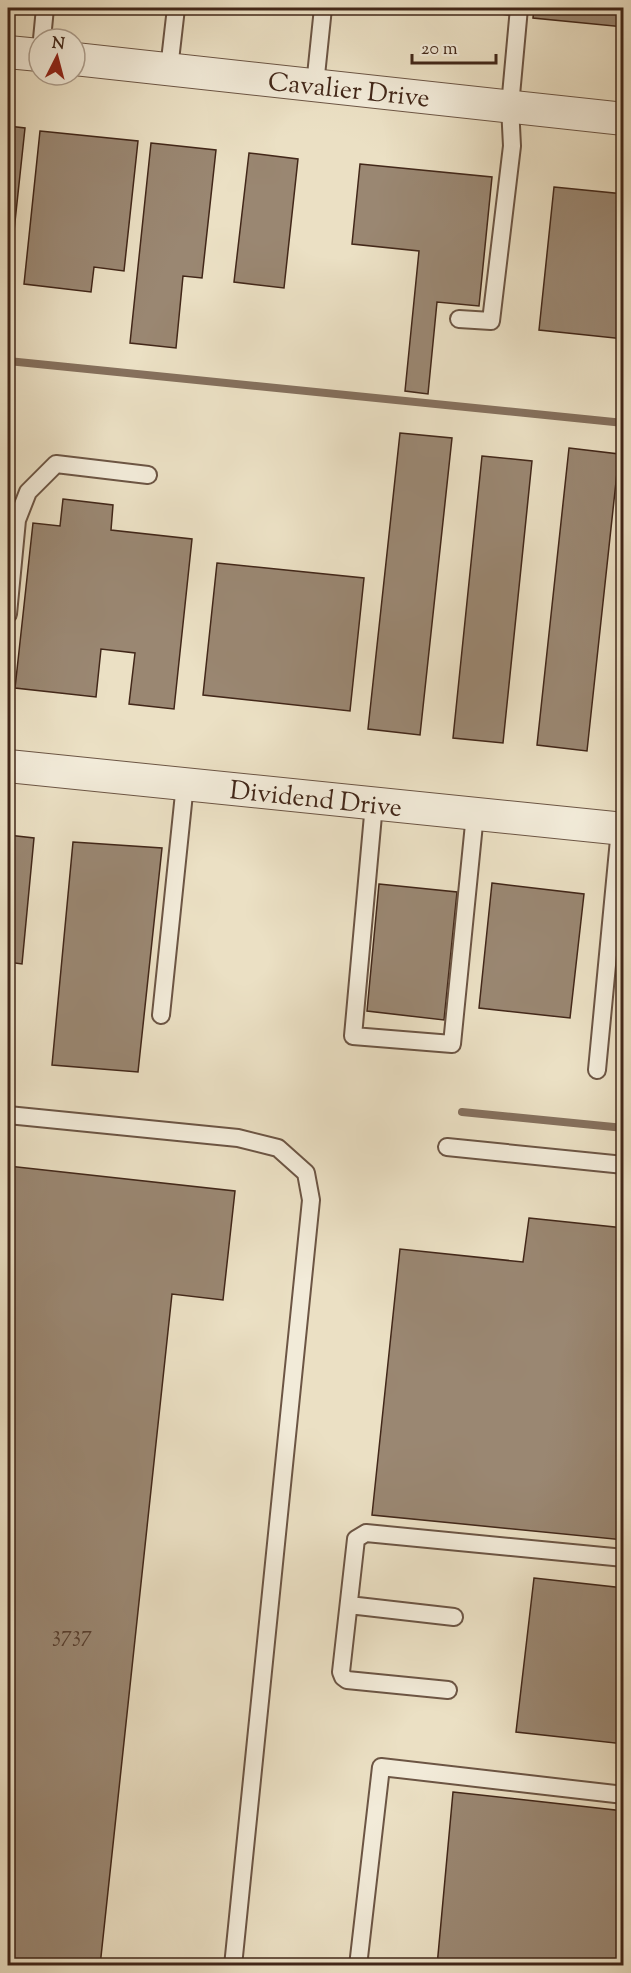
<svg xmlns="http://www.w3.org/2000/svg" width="631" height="1973" font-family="'Sorts Mill Goudy',serif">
  <rect width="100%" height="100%" fill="#ebe0c4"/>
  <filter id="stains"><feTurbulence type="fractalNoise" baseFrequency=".00333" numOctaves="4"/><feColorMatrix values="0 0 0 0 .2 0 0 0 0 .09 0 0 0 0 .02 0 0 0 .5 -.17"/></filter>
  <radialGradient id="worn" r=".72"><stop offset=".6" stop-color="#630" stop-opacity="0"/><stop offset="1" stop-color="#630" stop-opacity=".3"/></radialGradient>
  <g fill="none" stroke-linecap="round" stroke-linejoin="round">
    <path stroke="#85705d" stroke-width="8" d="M8 361 624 423
      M462 1112 624 1128"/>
  </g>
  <path fill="#9a8772" stroke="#422719" stroke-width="1.5" d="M444 8H510L509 15Z
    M534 8H624V27L533 18Z
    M8 126 25 128 11 259H8Z
    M40 131 138 141 124 271 94 267 91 292 24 284Z
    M151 143 216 150 202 278 183 276 176 348 130 343Z
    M249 153 298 159 284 288 234 282Z
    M360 164 492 177 479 306 437 302 428 394 405 391 419 251 352 244Z
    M554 187 624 194V339L539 330Z
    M400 433 452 438 420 735 368 729Z
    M569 448 619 454 587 751 537 745Z
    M482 456 532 461 503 743 453 738Z
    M63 499 113 505 111 530 192 539 174 709 129 704 135 653 101 649 96 697 15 688 33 523 60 526Z
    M217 563 364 578 350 711 203 695Z
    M624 706V753L619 752Z
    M8 835 34 838 22 964 8 962Z
    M73 842 162 848 138 1072 52 1065Z
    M492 883 584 894 570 1018 479 1008Z
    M379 884 457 892 444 1020 367 1011Z
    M8 1166 235 1191 223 1300 172 1294 100 1966H8Z
    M529 1218 624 1228V1540L372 1515 400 1249 523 1262Z
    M534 1578 624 1588V1744L516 1732Z
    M453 1792 624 1811V1966H437Z"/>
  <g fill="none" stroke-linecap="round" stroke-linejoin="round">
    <defs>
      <path id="service" d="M42 39 45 8
        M169 69 176 8
        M315 85 323 8
        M459 319 491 321 512 146 510 106 519 8
        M8 614 17 520 28 492 56 464 148 475
        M374 804 353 1036 452 1044 475 814
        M161 1015 185 784
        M597 1070 620 829
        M8 1115 238 1138 278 1148 306 1173 311 1200 233 1966
        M447 1147 624 1165
        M349 1605 454 1617
        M448 1690 347 1680 343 1677 341 1672 356 1539 366 1533 624 1558
        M358 1966 381 1767 624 1795"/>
      <path id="minor" d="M8 52 39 55
        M75 59 624 119
        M8 766 624 829"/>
    </defs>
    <use href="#service" stroke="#6c5544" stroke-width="20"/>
    <use href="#minor" stroke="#6c5544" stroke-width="34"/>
    <use href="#service" stroke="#f2ebd9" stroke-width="16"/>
    <use href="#minor" stroke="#f2ebd9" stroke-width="32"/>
  </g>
  <g text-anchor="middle" stroke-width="4.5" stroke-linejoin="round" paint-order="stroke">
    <g font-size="22" fill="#583f2f">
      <text x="72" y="1641">3737</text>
    </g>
    <g font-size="26" fill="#422719" stroke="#f2ebd9">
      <text transform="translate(349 89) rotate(6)" y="9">Cavalier Drive</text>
      <text transform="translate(316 798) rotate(6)" y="9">Dividend Drive</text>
    </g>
  </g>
  <rect width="631" height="1973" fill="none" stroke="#ebe0c4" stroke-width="30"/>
  <rect x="9" y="9" width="613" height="1955" fill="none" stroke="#422719" stroke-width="3"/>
  <rect x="15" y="15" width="601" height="1943" fill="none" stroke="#422719" stroke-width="1.5"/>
  <g transform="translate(57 57) rotate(6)"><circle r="28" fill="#f2ebd9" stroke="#ac9d8c" stroke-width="1.5"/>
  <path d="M0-4.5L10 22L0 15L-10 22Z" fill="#8f2418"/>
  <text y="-9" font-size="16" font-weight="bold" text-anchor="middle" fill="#422719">N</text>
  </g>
  <path d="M412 54v9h84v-9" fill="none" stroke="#422719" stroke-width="3"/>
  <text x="421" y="54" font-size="18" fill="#422719" stroke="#f2ebd9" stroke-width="4.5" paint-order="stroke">20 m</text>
  <rect width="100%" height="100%" filter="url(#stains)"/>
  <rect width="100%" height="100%" fill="url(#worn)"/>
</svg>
